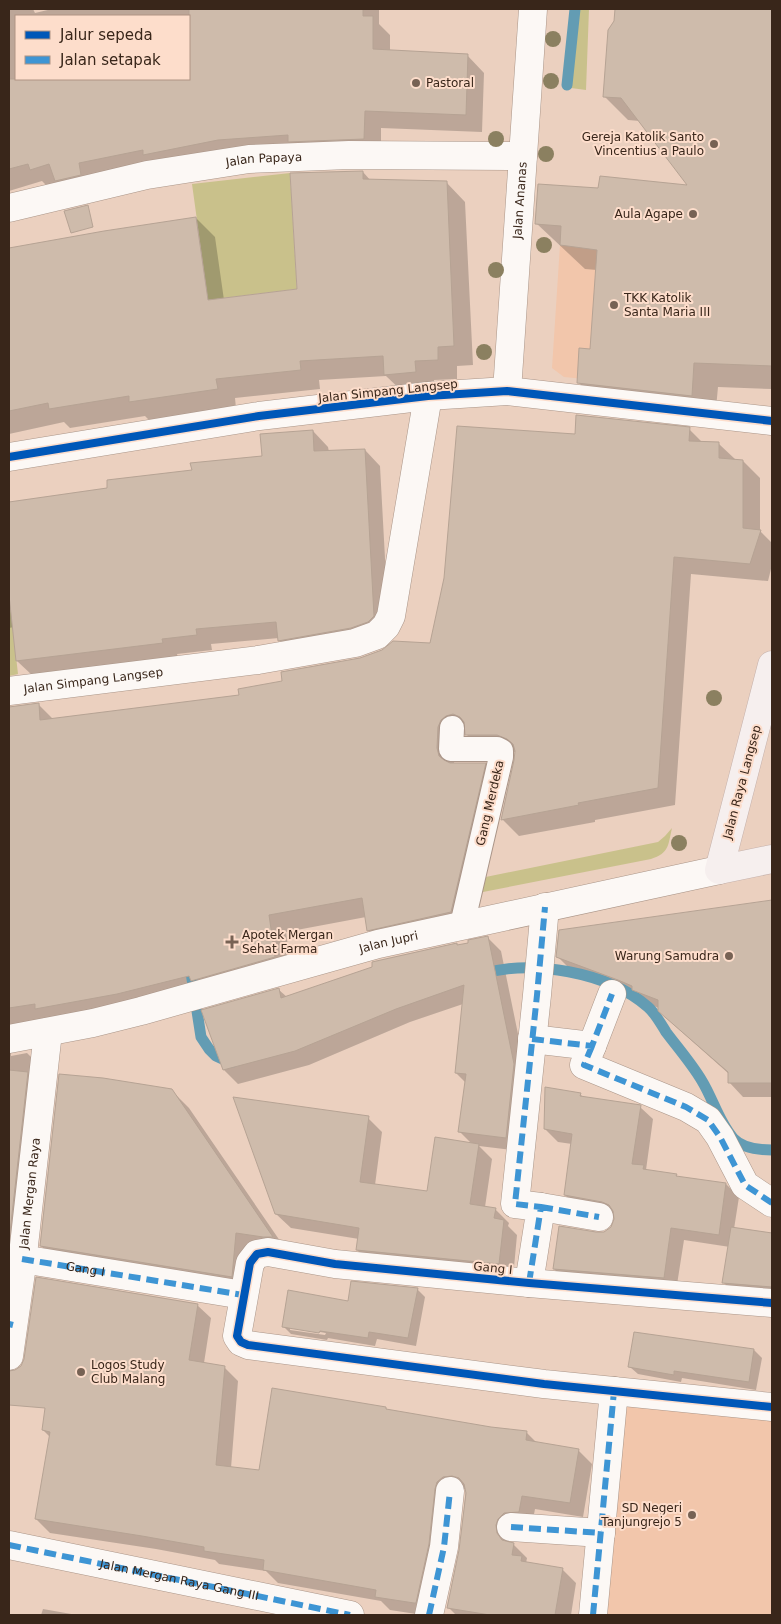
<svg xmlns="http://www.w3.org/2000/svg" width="781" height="1624" font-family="'DejaVu Sans',sans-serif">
  <rect width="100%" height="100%" fill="#ebd0bf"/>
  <path fill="#f2c6ab" d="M560 245 675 257 666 387 564 377 552 368Z
    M623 1402 772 1414V1615H600Z"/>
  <path fill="#c9c18b" d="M578 9H589L586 90 571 88Z
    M290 173 297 289 208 300 192 184Z
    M9 595 18 674 9 676Z
    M672 828C668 846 669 853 651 859L483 892 478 889 476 879 658 842 665 836Z"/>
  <path fill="#0003" fill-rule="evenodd" d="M9 9H33L35 13 52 9H379V24L390 35V51L467 55 484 73 482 132 381 128V156L48 187 42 181 9 191ZM16 16H189V79H16Z
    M617 9H772V389L718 387 715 419 602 407 579 383 591 350 597 270 585 269 536 223 599 189 690 187 640 121 628 120 604 96Z
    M363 172 371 181 446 182 465 202 473 365 457 366V379L434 380 435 391 405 394 386 376 319 380 320 389 235 398 236 408 150 421 145 416 70 428 64 422 9 434V250L196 218 215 237 224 300 299 290Z
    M689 429 703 443 719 444 736 460 743 461 760 478V531L772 543V565L768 581 691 574 675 805 595 820V822L519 836 502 819 516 752H484L467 735 466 732 463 733 455 745 454 764H485L502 781 468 929 385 948 368 930 366 917 286 932 292 974 11 1052V1056L27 1053 44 1070 9 1334V708L38 704 53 719 241 696 283 682 431 645 576 435Z
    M313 431 328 447 329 452 365 450 380 466 389 632 294 656 279 640V638L211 644 212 650 177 654 178 658 33 676 17 661 14 627 9 628V503L108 489 263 457Z
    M772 901V1097H743L729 1082V1074L674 1025 659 1010V1008L648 1004 643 999 572 971 557 956 560 931Z
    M488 938 501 951 527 1078 520 1151 479 1146 492 1159 485 1207 495 1209 509 1223 508 1226 517 1235 513 1278 371 1264 357 1250 359 1239 291 1228 276 1214 368 1118 382 1132 375 1185 428 1193 472 1144 459 1131 466 1083 456 1073 463 1004 410 1022 309 1065 238 1084 224 1070 203 1011 279 990 287 997 457 944 458 946Z
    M171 1090 189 1108 289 1254 254 1250 249 1294 59 1263 41 1246Z
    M580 1094 583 1097 640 1107 653 1119 646 1170 676 1175 679 1178 726 1184 739 1197 734 1229 772 1234V1301L739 1298 724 1283 730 1247 684 1240 676 1291 567 1282 554 1269 596 1234 604 1233 612 1227 616 1219 615 1214 578 1208 565 1195 572 1144 558 1142 545 1129Z
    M417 1289 425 1297 416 1346 377 1339 375 1346 328 1338 327 1340 291 1334 283 1326 349 1302ZM290 1327 326 1333 325 1335 290 1330Z
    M197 1305 211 1318 204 1363 224 1367 238 1381 231 1468 260 1472 386 1408 387 1410 491 1428 527 1433 537 1443 578 1450 592 1464 583 1517 535 1509 532 1525 509 1540V1543L513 1544 527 1558 526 1563 562 1569 576 1583 571 1615H456L448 1607 460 1551 466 1489 457 1490 423 1615 390 1610 381 1601 278 1583 266 1571 219 1564 215 1560 156 1549 50 1533 36 1519 50 1437 43 1430Z
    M635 1333 754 1350 762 1358 756 1390 682 1378 681 1382 638 1374 630 1367Z
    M43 1609 77 1615H41Z"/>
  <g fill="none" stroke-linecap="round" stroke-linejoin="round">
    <path stroke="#639cb3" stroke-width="11" d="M567 85 575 9
      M190 966 201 1037 209 1049 216 1056 229 1062H232
      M482 974C532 959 608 972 648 1007 655 1013 661 1024 666 1032 678 1048 692 1064 702 1081 713 1099 719 1122 733 1138 742 1148 760 1150 772 1150"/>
  </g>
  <path fill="#cebbab" stroke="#b6a394" d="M189 9H363V16H373V49L468 54 466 115 365 111 364 139 288 142V135L218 140 143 155V150L79 163 81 175 55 181 49 164 30 170 28 164 9 169V79H189Z
    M615 9H772V366L694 363 692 396 577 383 579 348 590 349 597 250 560 245 561 226 535 224 538 184 598 188 600 176 687 185 621 98 603 97 608 30 614 21Z
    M363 171V179L447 181 454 346 438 347V360L415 361 416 372 384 375 383 356 300 361 301 370 216 379 218 389 129 402V396L49 409 48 403 9 411V248L104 231 196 217 208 300 297 289 290 173Z
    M88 205 93 227 71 233 64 211Z
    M576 415 690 427 689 441 719 442V458L743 460V528L761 530 750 564 674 557 658 788 578 803 579 805 501 820 514 760 515 751 513 744 507 739 497 735H465L464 722 460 717 453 714 446 716 441 720 438 727 437 748 439 756 444 760 450 763H486L451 912 367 931 362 898 269 915 275 957 191 981 189 976 117 994 35 1009V1004L9 1008V707L39 703 40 720 239 695 238 689 282 681 281 672 360 658 382 650 393 641 430 643 444 578 457 426 575 434Z
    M313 430 314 451 365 449 374 616 368 622 351 628 278 641 276 622 196 629 197 635 162 639 163 643 16 661 9 595V502L107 488V480L192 470 190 463 262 456 260 434Z
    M772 900V1083H728V1072L658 1011V1000L632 990V986L618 980 556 957 559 930Z
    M488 936 514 1064 506 1138 458 1132 466 1074 455 1073 464 985 396 1009 295 1051 223 1070 201 1010 279 988 281 998 372 967V962L457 943V945L468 943V940Z
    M9 1070 28 1072 9 1241Z
    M59 1074 103 1078 172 1089 273 1237H263L236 1233 232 1277 40 1246Z
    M545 1087 581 1093 580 1096 641 1105 632 1164 644 1165 643 1169 677 1174 676 1176 726 1183 719 1235 671 1228 664 1278 553 1269 559 1226 596 1232H604L611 1227 614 1219 613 1211 609 1205 602 1202 564 1195 572 1134 544 1129Z
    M233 1097 369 1116 360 1182 427 1191 435 1137 479 1144 470 1204 496 1208 494 1218 504 1220 499 1264 356 1250 359 1228 275 1214Z
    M731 1227 772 1233V1287L722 1283Z
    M36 1277 198 1304 189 1360 225 1366 216 1465 259 1470 272 1388 386 1407V1409L491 1427 527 1431 526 1440 579 1449 570 1503 522 1496 519 1512 504 1513 498 1519 496 1525 497 1533 502 1540 514 1543 512 1555 522 1556 521 1561 563 1568 555 1615H490L447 1608 459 1550 466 1493 464 1484 459 1478 452 1476 443 1477 437 1482 435 1489 429 1544 416 1603H414L375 1597 376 1590 263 1570 264 1560 204 1551V1547L142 1536 35 1519 50 1432 42 1430 45 1408 9 1405V1371L15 1370 21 1366 24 1359Z
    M351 1281 418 1288 408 1338 369 1332 368 1338 320 1331 319 1333 282 1327 288 1290 348 1301Z
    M634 1332 754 1349 749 1382 674 1371V1375L628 1367Z"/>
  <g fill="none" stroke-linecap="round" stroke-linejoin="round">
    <defs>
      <path id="lane" d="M452 728 451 749H497L501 751V757L462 925"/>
      <g id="street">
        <path id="s1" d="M9 208 147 175 249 159 349 155 523 156"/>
        <path id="s2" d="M507 391 533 9"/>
        <path d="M9 457 259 416 428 396 507 391 772 421"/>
        <path id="s3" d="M9 691 258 660 355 643 377 635 386 626 391 616 428 396"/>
        <path d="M532 1039 592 1046 612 994"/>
        <path d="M592 1046 584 1065 686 1107 708 1120 720 1137 745 1185 772 1203"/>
        <path d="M541 1207 599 1217"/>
        <path id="s4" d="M22 1259 243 1295"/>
        <path d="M529 1283 541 1207 515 1204 537 995 545 907"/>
        <path d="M772 1303 529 1283 335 1264 268 1252 257 1254 250 1263 237 1336 241 1342 248 1345 544 1384 772 1407"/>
        <path id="s5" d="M9 1356 21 1272 48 1032"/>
        <path d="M511 1527 601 1533"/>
        <path id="s6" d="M9 1545 350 1615"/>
        <path d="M429 1615 444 1547 450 1491"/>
        <path d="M593 1615 614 1391"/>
      </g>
      <g id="secondary">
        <path id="s7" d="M9 1039 93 1023 141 1011 378 944 719 870"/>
      </g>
      <path id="primary" d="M772 665 719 870 772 859"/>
    </defs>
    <use href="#lane" stroke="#aa9588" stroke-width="26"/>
    <use href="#street" stroke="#aa9588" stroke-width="29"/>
    <use href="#secondary" stroke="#aa9588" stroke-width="29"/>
    <use href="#primary" stroke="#c5b1ab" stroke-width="29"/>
    <use href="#lane" stroke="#fcf8f5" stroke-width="24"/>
    <use href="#street" stroke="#fcf8f5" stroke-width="28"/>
    <use href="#secondary" stroke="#fcf8f5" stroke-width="28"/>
    <use href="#primary" stroke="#f6efee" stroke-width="28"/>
    <path stroke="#3e95d4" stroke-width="6" stroke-dasharray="12 6" stroke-linecap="butt" d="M532 1039 592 1046 612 994
      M592 1046 584 1065 686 1107 708 1120 720 1137 745 1185 772 1203
      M541 1207 599 1217
      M22 1259 243 1295
      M529 1283 541 1207 515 1204 537 995 545 907
      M9 1324 13 1325
      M511 1527 601 1533
      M9 1545 350 1615
      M429 1615 444 1547 450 1491
      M593 1615 614 1391"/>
    <defs>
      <path id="cycleway" d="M9 457 259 416 428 396 507 391 772 421
        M772 1303 529 1283 335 1264 268 1252 257 1254 250 1263 237 1336 241 1342 248 1345 544 1384 772 1407"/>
    </defs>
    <use href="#cycleway" stroke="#fdddcb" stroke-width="11"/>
    <use href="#cycleway" stroke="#0057b8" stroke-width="8"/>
  </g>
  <g fill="#8b8060">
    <circle cx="553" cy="39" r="8"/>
    <circle cx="551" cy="81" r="8"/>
    <circle cx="496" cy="139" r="8"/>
    <circle cx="546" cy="154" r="8"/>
    <circle cx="544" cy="245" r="8"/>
    <circle cx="496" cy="270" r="8"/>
    <circle cx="484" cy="352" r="8"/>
    <circle cx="714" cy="698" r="8"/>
    <circle cx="679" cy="843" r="8"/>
  </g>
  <g fill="#776254" stroke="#fdddcb" stroke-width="2">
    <circle cx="416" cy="83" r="5"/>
    <circle cx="714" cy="144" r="5"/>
    <circle cx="693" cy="214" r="5"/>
    <circle cx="614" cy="305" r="5"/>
    <path d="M229.5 934.5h5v5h5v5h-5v5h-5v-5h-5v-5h5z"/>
    <circle cx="729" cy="956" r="5"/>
    <circle cx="81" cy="1372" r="5"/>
    <circle cx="692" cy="1515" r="5"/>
  </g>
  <g text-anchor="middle" stroke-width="4" stroke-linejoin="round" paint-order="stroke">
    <g font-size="12" fill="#39261a" stroke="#fdddcb" text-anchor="start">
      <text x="426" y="87">Pastoral</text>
      <text x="704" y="141" text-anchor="end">Gereja Katolik Santo<tspan x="704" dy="14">Vincentius a Paulo</tspan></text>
      <text x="683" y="218" text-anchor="end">Aula Agape</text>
      <text x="624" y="302">TKK Katolik<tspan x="624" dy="14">Santa Maria III</tspan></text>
      <text x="242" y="939">Apotek Mergan<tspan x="242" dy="14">Sehat Farma</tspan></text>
      <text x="719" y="960" text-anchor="end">Warung Samudra</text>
      <text x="91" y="1369">Logos Study<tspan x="91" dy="14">Club Malang</tspan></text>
      <text x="682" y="1512" text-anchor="end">SD Negeri<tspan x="682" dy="14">Tanjungrejo 5</tspan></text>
    </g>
    <g font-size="12" fill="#39261a" stroke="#fdddcb">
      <text dy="4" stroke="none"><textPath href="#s1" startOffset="260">Jalan Papaya</textPath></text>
      <text dy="4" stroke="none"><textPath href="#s2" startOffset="191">Jalan Ananas</textPath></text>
      <text transform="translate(388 391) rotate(-6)" y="4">Jalan Simpang Langsep</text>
      <text dy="4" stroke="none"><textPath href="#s3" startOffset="85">Jalan Simpang Langsep</textPath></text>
      <text transform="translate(742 782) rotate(-75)" y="4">Jalan Raya Langsep</text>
      <text transform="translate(490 803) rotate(-77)" y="4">Gang Merdeka</text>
      <text dy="4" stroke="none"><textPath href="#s7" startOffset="392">Jalan Jupri</textPath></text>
      <text dy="4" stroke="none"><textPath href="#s5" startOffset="164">Jalan Mergan Raya</textPath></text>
      <text transform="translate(493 1268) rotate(6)" y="4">Gang I</text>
      <text dy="4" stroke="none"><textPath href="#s4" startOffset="64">Gang I</textPath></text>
      <text dy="4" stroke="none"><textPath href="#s6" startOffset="174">Jalan Mergan Raya Gang III</textPath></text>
    </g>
  </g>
  <rect width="781" height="1624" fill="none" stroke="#39261a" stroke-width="20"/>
  <rect x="15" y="15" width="175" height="65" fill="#fdddcb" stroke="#af9484"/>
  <rect x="25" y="31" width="25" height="8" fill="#0057b8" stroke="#af9484"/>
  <text x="60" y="40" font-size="15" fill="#39261a">Jalur sepeda</text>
  <rect x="25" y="56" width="25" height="8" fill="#3e95d4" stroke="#af9484"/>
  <text x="60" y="65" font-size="15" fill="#39261a">Jalan setapak</text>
</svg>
